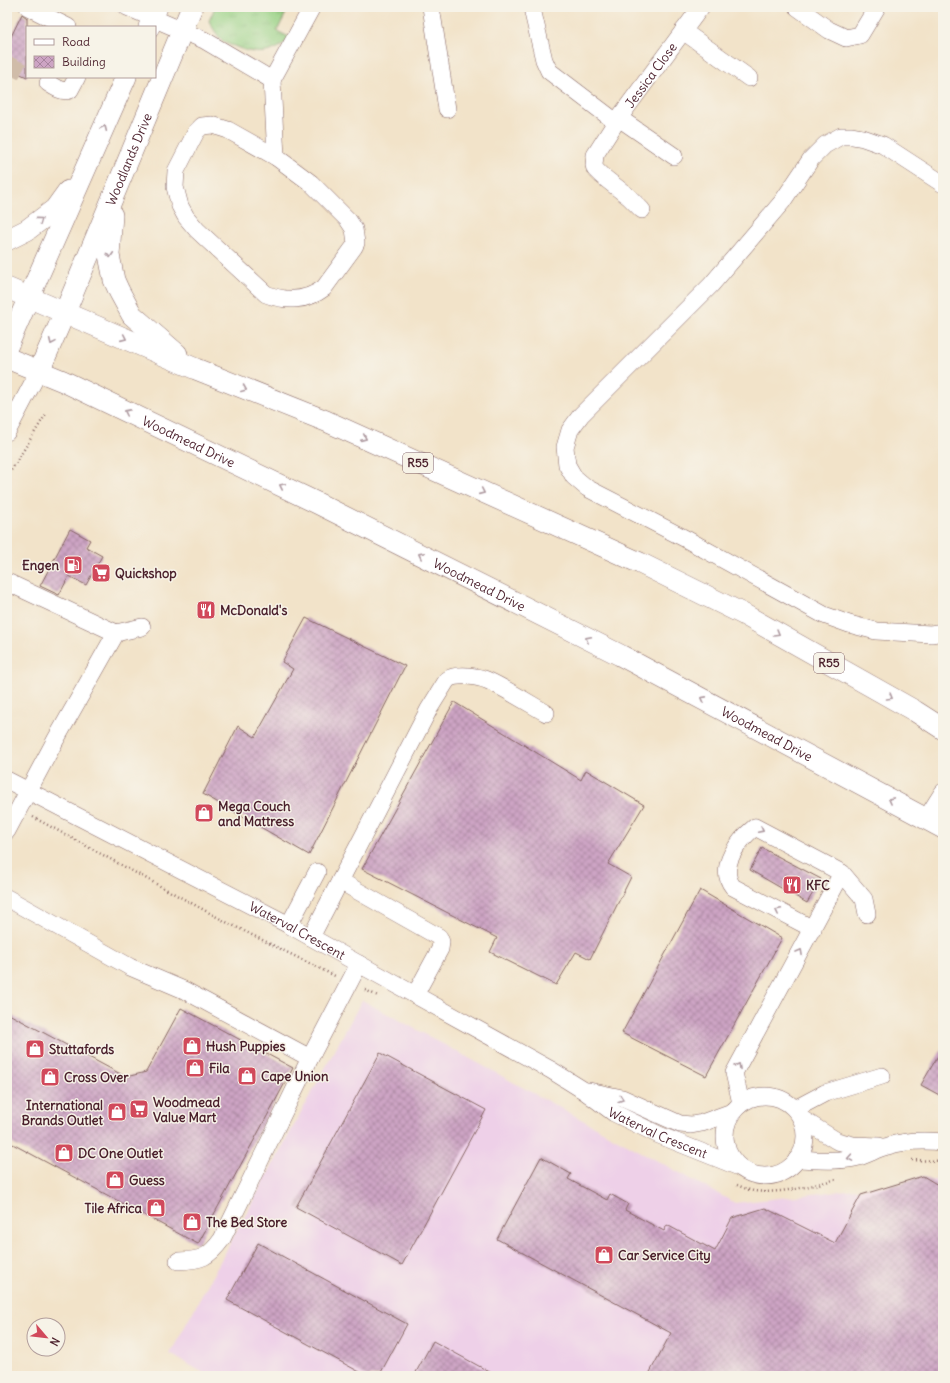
<svg xmlns="http://www.w3.org/2000/svg" width="950" height="1383" font-family="Delius,sans-serif">
  <defs>
    <pattern id="grass-tufts" width="24" height="20" patternUnits="userSpaceOnUse"><rect width="24" height="20" fill="#98d184"/><path d="M3 7l-1-3M5 7V3M7 7l1-3M15 17l-1-3M17 17v-4M19 17l1-3" fill="none" stroke="#84b372"/></pattern>
    <pattern id="building-cross-hatch" width="8" height="8" patternUnits="userSpaceOnUse"><rect width="8" height="8" fill="#cda4c4"/><path d="M0 0l8 8M0 8l8-8" fill="none" stroke="#a8859f"/></pattern>
  </defs>
  <rect width="100%" height="100%" fill="#f7f3e8"/>
  <filter id="ink" filterUnits="userSpaceOnUse"><feTurbulence type="fractalNoise" baseFrequency=".025" numOctaves="2"/><feDisplacementMap in="SourceGraphic" scale="8" xChannelSelector="R" yChannelSelector="G"/><feConvolveMatrix kernelMatrix="1 2 1 2 8 2 1 2 1" color-interpolation-filters="sRGB"/></filter>
  <filter id="wash" filterUnits="userSpaceOnUse"><feTurbulence type="fractalNoise" baseFrequency=".012" numOctaves="4" result="noise"/><feDisplacementMap in="SourceGraphic" scale="16" xChannelSelector="R" yChannelSelector="G"/><feGaussianBlur stdDeviation="0.9" result="paint"/><feColorMatrix in="noise" values="0 0 0 0 0 0 0 0 0 0 0 0 0 0 0 0 0 1.4 0 .05"/><feComposite in="paint" operator="in"/></filter>
  <g filter="url(#wash)">
    <rect width="100%" height="100%" fill="#f2e3c9"/>
    <path fill="#eed0e8" d="M362 1000 735 1203 943 1179V1376H209L170 1354Z"/>
    <path fill="url(#grass-tufts)" stroke="#717858" d="M215 7H289L277 31 291 38C273 55 257 56 234 46 231 45 226 44 223 41 217 36 213 28 209 21Z"/>
    <g id="blocks">
      <path fill="url(#building-cross-hatch)" d="M22 14 27 18V77L7 68V45Z
        M70 529 90 540 86 547 102 556 86 585 69 576 59 595 40 586Z
        M306 618 405 666 309 855 203 794 238 726 255 737 293 669 282 662Z
        M454 702 581 780 586 770 644 805 608 864 631 877 590 959 576 952 556 985 490 952 497 938 362 869Z
        M762 848 821 879 807 903 750 870Z
        M700 890 782 938 706 1076 622 1033Z
        M181 1008 293 1068 198 1244 7 1141V1013L126 1077 146 1072Z
        M943 1047V1097L921 1085Z
        M380 1053 486 1110 402 1265 296 1207Z
        M541 1157 571 1174 568 1179 607 1200 610 1194 628 1204 625 1210 664 1231 667 1225 715 1251 732 1218 765 1208 835 1243 861 1195 923 1176 943 1188V1376H648L671 1333 497 1239Z
        M258 1243 407 1324 379 1376H367L227 1300Z
        M433 1341 497 1376H414Z"/>
    </g>
  </g>
  <g filter="url(#ink)">
    <use href="#blocks" fill-opacity="0" stroke="#856462" stroke-width="1"/>
    <g fill="none" stroke-linecap="round" stroke-linejoin="round">
      <path stroke="#d0bca9" stroke-width="17" stroke-dasharray="17 8" stroke-linecap="butt" d="M7 64 27 74"/>
      <defs>
        <g id="minor">
          <path d="M28 7 68 27"/>
          <path d="M127 7 204 40 272 80"/>
          <path d="M431 7 447 109"/>
          <path d="M797 7 829 30 846 38 860 35 877 7"/>
          <path id="s1" d="M533 13 544 60 549 71 616 122 701 7"/>
          <path d="M683 31 749 78"/>
          <path d="M272 80 312 7"/>
          <path d="M272 80 276 157"/>
          <path d="M48 83C54 87 63 93 70 90L77 77"/>
          <path d="M619 118 674 156"/>
          <path d="M616 122 595 155 594 165 595 169 601 175 629 197 642 210"/>
          <path d="M212 125 228 130 276 157 311 183 348 220 354 229 356 243 354 247 324 288C307 301 286 302 266 294L197 230 186 217 180 206 175 187 176 171 196 132 202 126Z"/>
          <path d="M943 184 883 145 863 138 852 136H841L825 145 811 159 782 202 711 285 581 415 570 430 565 447 567 465 574 477 587 488 686 539 824 615 849 624 876 631 931 634 943 632"/>
          <path d="M7 432 39 371"/>
          <path d="M7 582 116 633"/>
          <path id="s2" d="M7 780 289 925 359 964 551 1070 583 1090 614 1113 659 1135 739 1167"/>
          <path d="M926 819 943 792"/>
          <path d="M7 831 56 739 116 633 142 627"/>
          <path d="M340 881 439 937 441 942 440 949 415 995"/>
          <path d="M7 898 130 967 184 990 310 1058"/>
          <path d="M289 925 317 872"/>
          <path d="M813 929 733 887C717 867 739 840 755 827L842 873"/>
          <path d="M311 937 429 709 447 680C456 673 478 676 489 681 508 690 527 702 546 713"/>
          <path d="M589 1091 622 1098 680 1124 691 1125 702 1123 732 1112"/>
          <circle cx="765" cy="1136" r="40"/>
          <path d="M741 1103 734 1073 842 873 864 899 867 914"/>
          <path d="M795 1109 825 1093 882 1076"/>
          <path d="M802 1119 837 1141 853 1145 879 1146"/>
          <path d="M797 1159C817 1160 838 1162 859 1157 869 1154 878 1148 888 1146 906 1140 924 1140 943 1142"/>
          <path d="M178 1261C202 1260 208 1258 222 1239L310 1058 359 964"/>
        </g>
        <g id="major">
          <path d="M149 27 157 7"/>
          <path d="M112 215 109 255 114 280 119 291 132 315 177 354"/>
          <path d="M7 240 27 230 55 209 68 191"/>
          <path d="M7 288 196 369 326 421 640 563 743 614 915 711 943 729"/>
          <path d="M7 347 126 77"/>
          <path id="s3" d="M7 358 63 381 317 503 620 655 943 828"/>
          <path id="s4" d="M39 371 65 312 192 7"/>
        </g>
      </defs>
      <use href="#minor" stroke="#856462" stroke-width="18"/>
      <use href="#major" stroke="#856462" stroke-width="22"/>
      <path stroke="#856462" stroke-width="2.5" stroke-dasharray="1 3" stroke-linecap="butt" d="M7 477 46 414
        M33 817 228 923 335 976
        M365 990 378 996
        M912 1160 943 1161
        M737 1185C742 1187 748 1190 754 1191 782 1194 811 1186 837 1179"/>
      <use href="#minor" stroke="#fff" stroke-width="17"/>
      <use href="#major" stroke="#fff" stroke-width="21"/>
    </g>
    <defs><path id="oneway-chevron" d="M-2-3.5L2.5 0L-2 3.5" fill="none" stroke-width="1.6" stroke-linecap="round" stroke-linejoin="round"/></defs>
    <g stroke="#ae9aa0">
      <use href="#oneway-chevron" transform="translate(104 128) rotate(-66)"/>
      <use href="#oneway-chevron" transform="translate(40 220) rotate(-36)"/>
      <use href="#oneway-chevron" transform="translate(110 255) rotate(86)"/>
      <use href="#oneway-chevron" transform="translate(124 338) rotate(24)"/>
      <use href="#oneway-chevron" transform="translate(52 342) rotate(114)"/>
      <use href="#oneway-chevron" transform="translate(244 389) rotate(22)"/>
      <use href="#oneway-chevron" transform="translate(127 412) rotate(-154)"/>
      <use href="#oneway-chevron" transform="translate(364 438) rotate(24)"/>
      <use href="#oneway-chevron" transform="translate(282 486) rotate(-155)"/>
      <use href="#oneway-chevron" transform="translate(482 492) rotate(24)"/>
      <use href="#oneway-chevron" transform="translate(421 555) rotate(-153)"/>
      <use href="#oneway-chevron" transform="translate(777 633) rotate(30)"/>
      <use href="#oneway-chevron" transform="translate(588 639) rotate(-153)"/>
      <use href="#oneway-chevron" transform="translate(890 697) rotate(30)"/>
      <use href="#oneway-chevron" transform="translate(703 699) rotate(-152)"/>
      <use href="#oneway-chevron" transform="translate(891 800) rotate(-152)"/>
      <use href="#oneway-chevron" transform="translate(761 830) rotate(26)"/>
      <use href="#oneway-chevron" transform="translate(778 911) rotate(-153)"/>
      <use href="#oneway-chevron" transform="translate(800 952) rotate(-61)"/>
      <use href="#oneway-chevron" transform="translate(738 1066) rotate(-61)"/>
      <use href="#oneway-chevron" transform="translate(621 1099) rotate(18)"/>
      <use href="#oneway-chevron" transform="translate(850 1158) rotate(170)"/>
    </g>
  </g>
  <defs>
    <symbol id="fuel-square" viewBox="-11 -11 22 22"><rect x="-9" y="-9" width="18" height="18" rx="4" fill="#d1495b" stroke="#f7f3e8"/><path d="M-5.5-6h7V0h2V4h1.3V-2.5L3-4.5l.8-.8L6-3V5H2.5V1h-1V6h-7ZM-4.2-4.7v3.2H.2V-4.7Z" fill="#fff"/></symbol>
    <symbol id="supermarket-square" viewBox="-11 -11 22 22"><rect x="-9" y="-9" width="18" height="18" rx="4" fill="#d1495b" stroke="#f7f3e8"/><path d="M-6-5.5h2.5l.6 2H6L4.5 2H-2.5L-4.4-4H-6ZM-1.5 3.2a1.3 1.3 0 1 0 .1 0ZM3 3.2a1.3 1.3 0 1 0 .1 0Z" fill="#fff"/></symbol>
    <symbol id="restaurant-square" viewBox="-11 -11 22 22"><rect x="-9" y="-9" width="18" height="18" rx="4" fill="#d1495b" stroke="#f7f3e8"/><path d="M-5-6h1v4h1v-4h1v4h1v-4h1v5L-1.5 .5V6h-2V.5L-5-1ZM5-6V6H3V1.5H1.5Q1.5-4 5-6Z" fill="#fff"/></symbol>
    <symbol id="shop-square" viewBox="-11 -11 22 22"><rect x="-9" y="-9" width="18" height="18" rx="4" fill="#d1495b" stroke="#f7f3e8"/><path d="M-5-2.5h2.3a2.7 3.5 0 0 1 5.4 0H5L5.5 6h-11ZM-1.5-2.5h3a1.5 2.3 0 0 0-3 0Z" fill="#fff"/></symbol>
  </defs>
  <g fill-rule="evenodd">
    <use href="#fuel-square" x="62" y="554" width="22" height="22"/>
    <use href="#supermarket-square" x="90" y="562" width="22" height="22"/>
    <use href="#restaurant-square" x="195" y="599" width="22" height="22"/>
    <use href="#shop-square" x="193" y="802" width="22" height="22"/>
    <use href="#restaurant-square" x="781" y="874" width="22" height="22"/>
    <use href="#shop-square" x="181" y="1035" width="22" height="22"/>
    <use href="#shop-square" x="24" y="1038" width="22" height="22"/>
    <use href="#shop-square" x="184" y="1057" width="22" height="22"/>
    <use href="#shop-square" x="236" y="1065" width="22" height="22"/>
    <use href="#shop-square" x="39" y="1066" width="22" height="22"/>
    <use href="#supermarket-square" x="128" y="1098" width="22" height="22"/>
    <use href="#shop-square" x="106" y="1101" width="22" height="22"/>
    <use href="#shop-square" x="53" y="1142" width="22" height="22"/>
    <use href="#shop-square" x="104" y="1169" width="22" height="22"/>
    <use href="#shop-square" x="145" y="1197" width="22" height="22"/>
    <use href="#shop-square" x="181" y="1211" width="22" height="22"/>
    <use href="#shop-square" x="593" y="1244" width="22" height="22"/>
  </g>
  <g text-anchor="middle" stroke-width="3" stroke-linejoin="round" paint-order="stroke">
    <g fill="#f7f3e8" stroke="#7e5f64" stroke-width="1">
      <rect x="403" y="453" width="30" height="20" rx="3"/>
      <rect x="814" y="653" width="30" height="20" rx="3"/>
    </g>
    <g font-size="12" font-weight="bold" fill="#4a1f2b">
      <text x="418" y="467">R55</text>
      <text x="829" y="667">R55</text>
    </g>
    <g font-size="13" fill="#4a1f2b" stroke="#f7f3e8">
      <text dy="5" stroke="none"><textPath href="#s1" startOffset="203">Jessica Close</textPath></text>
      <text dy="5" stroke="none"><textPath href="#s4" startOffset="230">Woodlands Drive</textPath></text>
      <text dy="5" stroke="none"><textPath href="#s3" startOffset="200">Woodmead Drive</textPath></text>
      <text dy="5" stroke="none"><textPath href="#s3" startOffset="524">Woodmead Drive</textPath></text>
      <text dy="5" stroke="none"><textPath href="#s3" startOffset="848">Woodmead Drive</textPath></text>
      <text dy="5" stroke="none"><textPath href="#s2" startOffset="327">Waterval Crescent</textPath></text>
      <text dy="5" stroke="none"><textPath href="#s2" startOffset="741">Waterval Crescent</textPath></text>
    </g>
    <g font-size="13" font-weight="bold" fill="#4a1f2b" stroke="#f7f3e8" text-anchor="start">
      <text x="59" y="570" text-anchor="end">Engen</text>
      <text x="115" y="578">Quickshop</text>
      <text x="220" y="615">McDonald's</text>
      <text x="218" y="811">Mega Couch<tspan x="218" dy="15">and Mattress</tspan></text>
      <text x="806" y="890">KFC</text>
      <text x="206" y="1051">Hush Puppies</text>
      <text x="49" y="1054">Stuttafords</text>
      <text x="209" y="1073">Fila</text>
      <text x="261" y="1081">Cape Union</text>
      <text x="64" y="1082">Cross Over</text>
      <text x="153" y="1107">Woodmead<tspan x="153" dy="15">Value Mart</tspan></text>
      <text x="103" y="1110" text-anchor="end">International<tspan x="103" dy="15">Brands Outlet</tspan></text>
      <text x="78" y="1158">DC One Outlet</text>
      <text x="129" y="1185">Guess</text>
      <text x="142" y="1213" text-anchor="end">Tile Africa</text>
      <text x="206" y="1227">The Bed Store</text>
      <text x="618" y="1260">Car Service City</text>
    </g>
  </g>
  <rect width="950" height="1383" fill="none" stroke="#f7f3e8" stroke-width="24"/>
  <rect x="26" y="26" width="130" height="52" fill="#f7f3e8" stroke="#b29e9c"/>
  <rect x="34" y="39" width="20" height="6" fill="#ffffff" stroke="#b29e9c"/>
  <text x="62" y="46" font-size="12" fill="#4a1f2b">Road</text>
  <rect x="34" y="56" width="20" height="12" fill="url(#building-cross-hatch)" stroke="#b29e9c"/>
  <text x="62" y="66" font-size="12" fill="#4a1f2b">Building</text>
  <g transform="translate(46 1337) rotate(118)"><circle r="19" fill="#f7f3e8" stroke="#b29e9c"/>
  <path d="M0-3L7 15L0 10L-7 15Z" fill="#d1495b"/>
  <text y="-6" font-size="11" font-weight="bold" text-anchor="middle" fill="#4a1f2b">N</text>
  </g>
</svg>
